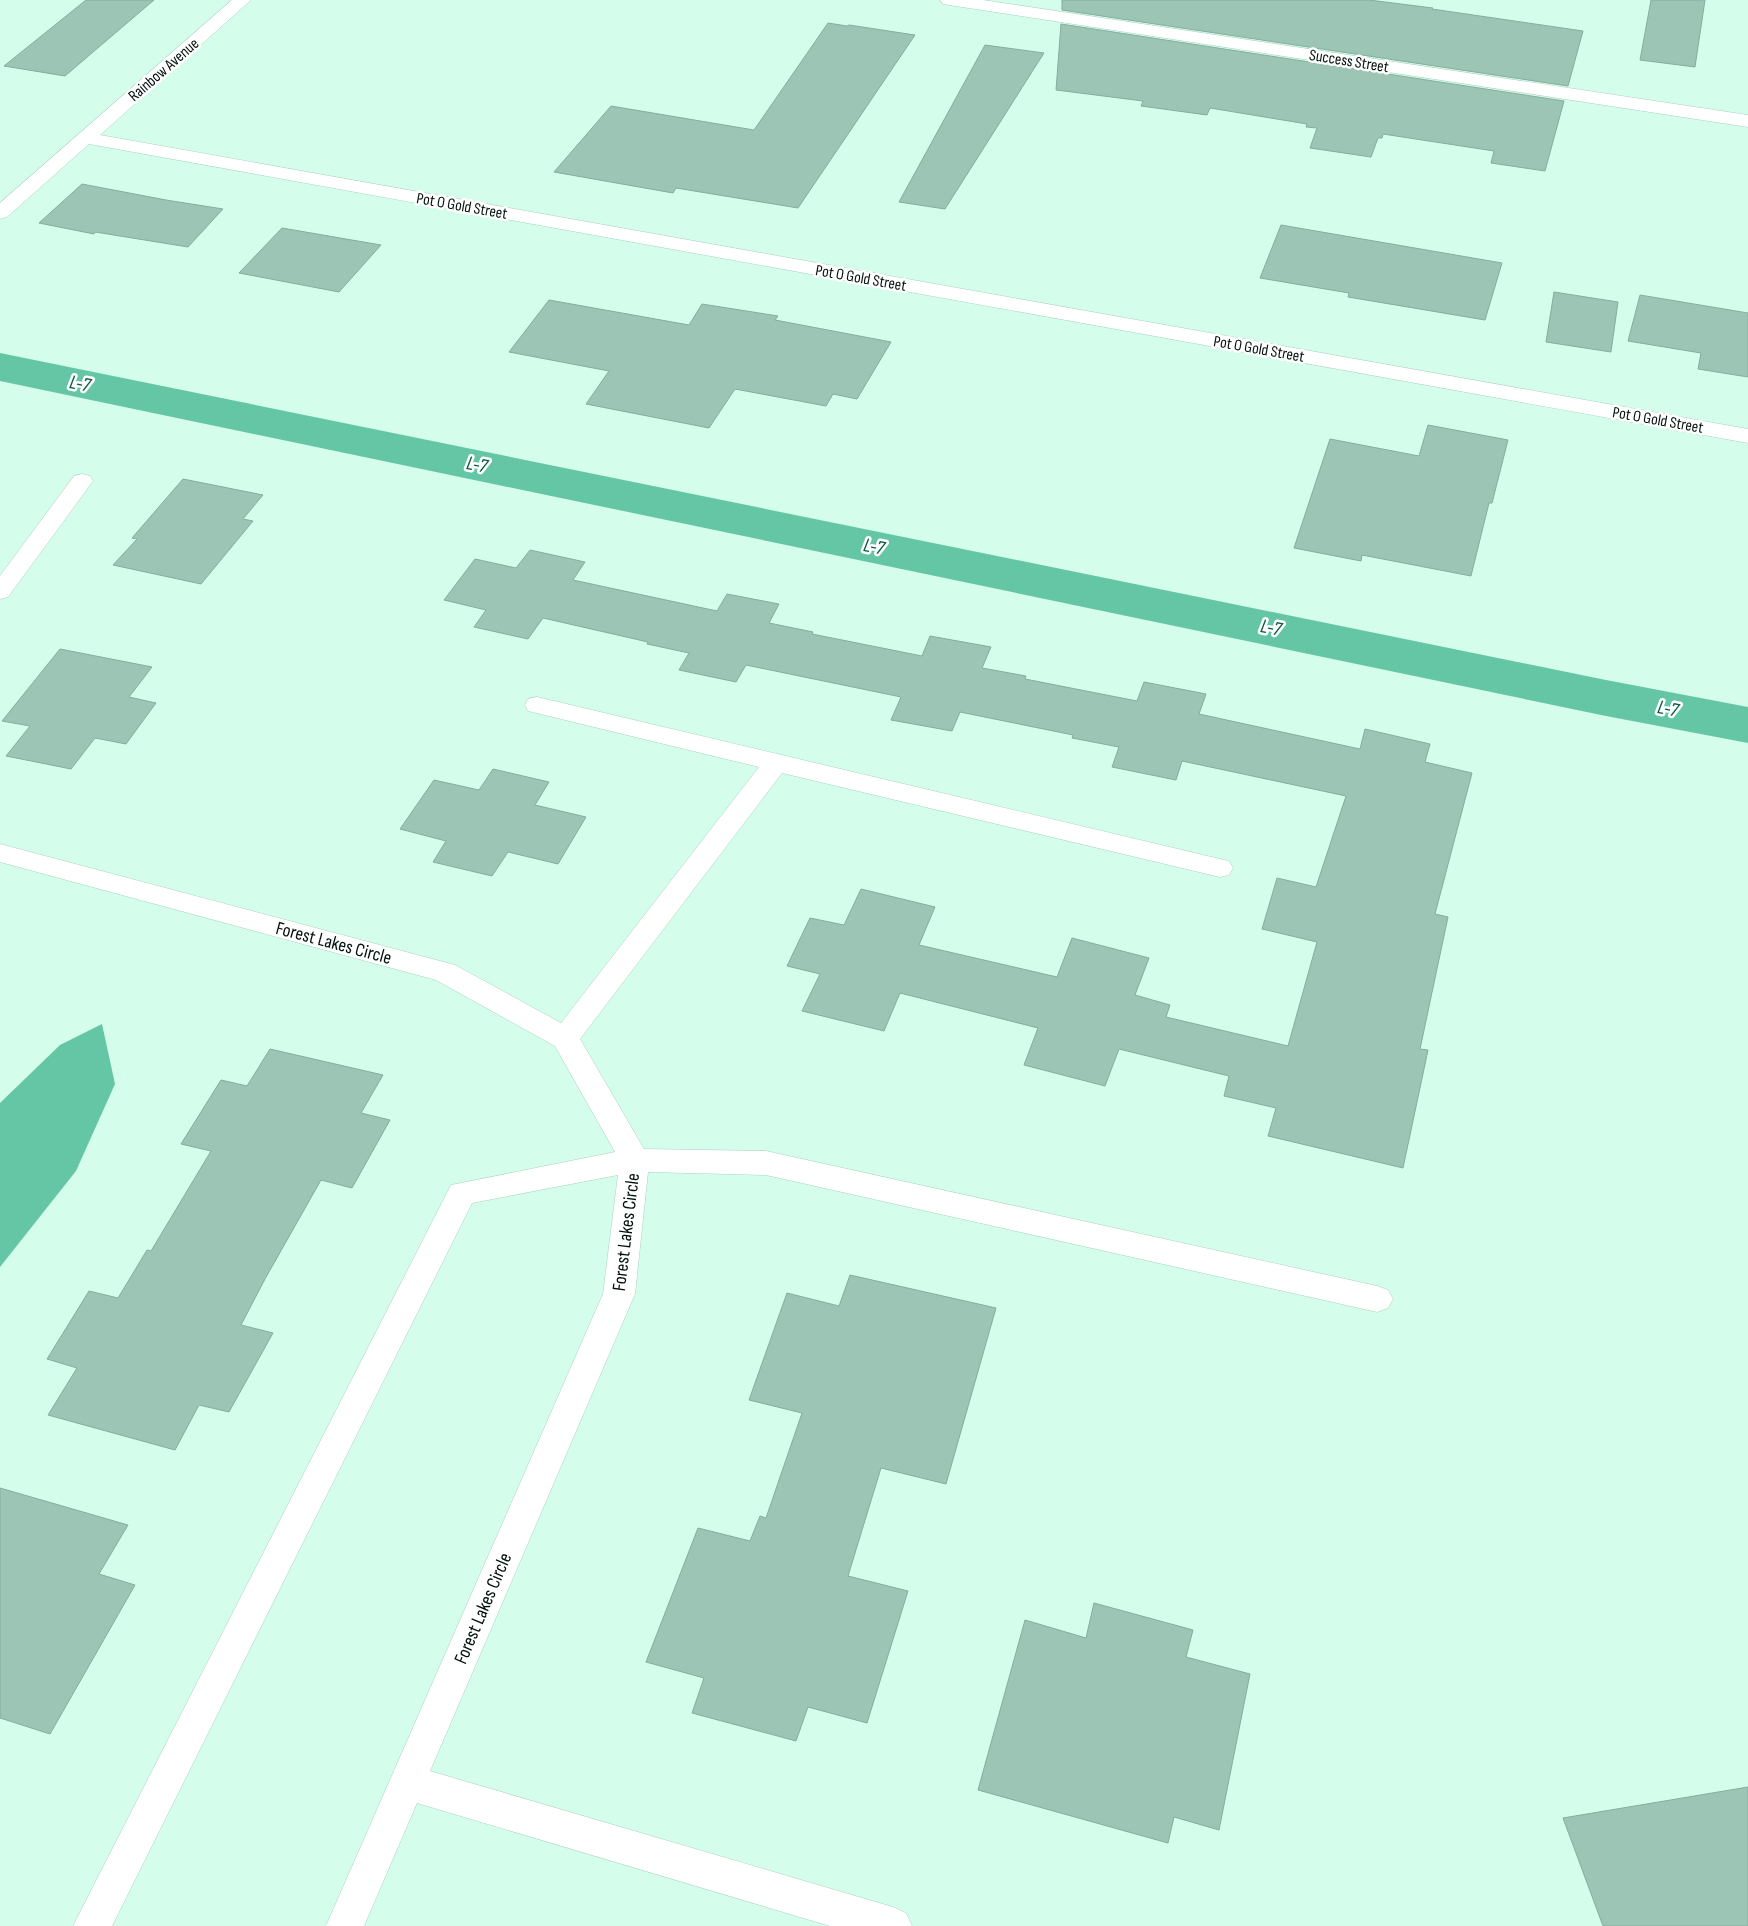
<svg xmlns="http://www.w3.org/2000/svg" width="1748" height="1926" font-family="'Sofia Sans Condensed',sans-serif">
  <rect width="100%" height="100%" fill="#d4fdec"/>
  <path fill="#65c6a5" d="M102 1024 115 1084 76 1171 0 1267V1103L60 1045Z"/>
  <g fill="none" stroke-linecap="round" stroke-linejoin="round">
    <path fill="#65c6a5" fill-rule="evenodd" d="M0 353 1606 680 1748 707V743L1606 716 0 381Z"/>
  </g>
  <path fill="#9dc5b5" stroke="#85ad9d" d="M86 0H154L65 76 4 66Z
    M1062 0H1369L1433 8 1432 9 1583 31 1568 86 1062 10Z
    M1651 0H1705L1695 67 1640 60Z
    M828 23 847 26 849 25 915 35 798 208 676 188 673 193 554 172 611 106 754 130Z
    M1061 24 1564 101 1545 171 1491 163 1494 151 1383 134 1382 138H1378L1371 157 1310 148 1317 128 1306 127 1307 124 1210 108 1207 115 1141 106 1143 101 1056 90Z
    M985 45 1044 53 945 209 899 202Z
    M82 184 166 200 223 209 188 247 95 232 94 234 39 223Z
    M1281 225 1502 263 1485 320 1348 297 1349 293 1260 278Z
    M282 228 381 245 339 292 239 273Z
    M1554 292 1618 302 1611 352 1546 342Z
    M1640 295 1748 313V377L1698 369 1701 353 1628 341Z
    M549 300 689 325 702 304 778 316 775 320 891 342 857 399 833 394 826 406 735 389 709 428 586 404 609 371 509 352Z
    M1428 425 1508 440 1492 503H1489L1471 576 1362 555 1361 561 1294 548 1330 439 1419 456Z
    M183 479 263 495 243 519 253 521 201 584 113 565 137 539 132 538Z
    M530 550 585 562 573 580 717 611 727 594 779 604 769 623 813 632 812 634 922 656 930 636 991 647 982 668 1026 676 1025 679 1137 701 1144 682 1206 694 1199 714 1360 749 1365 729 1430 744 1425 762 1472 773 1435 914 1448 917 1420 1049 1428 1050 1403 1168 1268 1136 1276 1108 1224 1096 1229 1076 1119 1049 1105 1086 1024 1065 1038 1028 900 993 884 1031 802 1011 820 974 787 966 810 918 844 925 861 889 935 907 919 945 1057 977 1072 938 1149 958 1135 995 1170 1005 1166 1017 1288 1046 1317 942 1262 929 1277 878 1316 887 1346 796 1182 761 1176 780 1112 767 1119 747 1072 738 1073 735 960 712 952 731 891 720 901 697 746 665 736 682 679 670 689 653 647 644 648 642 543 618 528 639 474 627 486 610 444 600 475 559 516 568Z
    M60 649 152 667 129 697 156 703 126 744 95 738 71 769 6 756 30 726 2 721Z
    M493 769 549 782 535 805 586 817 558 864 508 852 492 876 433 862 446 841 400 829 434 780 479 790Z
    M270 1049 383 1075 361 1113 390 1120 352 1188 321 1180 265 1279 241 1325 273 1333 229 1412 199 1405 175 1450 48 1415 77 1368 47 1359 89 1291 118 1298 147 1250 151 1251 211 1151 181 1144 221 1080 247 1086Z
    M850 1275 996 1308 946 1484 881 1468 848 1576 908 1591 867 1723 808 1707 796 1741 692 1713 704 1678 646 1662 698 1528 750 1541 760 1516 766 1518 802 1413 749 1400 787 1293 839 1306Z
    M0 1488 128 1525 99 1574 135 1585 50 1734 0 1718Z
    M1094 1603 1193 1630 1186 1657 1250 1674 1219 1830 1174 1817 1168 1843 978 1790 1025 1620 1086 1638Z
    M1748 1787V1926H1603L1563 1818Z"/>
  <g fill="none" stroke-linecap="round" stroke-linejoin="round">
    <defs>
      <path id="minor" d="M232 0H251L100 135 1748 429V443L89 144 7 217 0 219V203Z
        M940 0H983L1748 115V127L949 5 943 4Z
        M82 474 90 476 93 481 8 597 0 599V576L74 476Z
        M537 697 1220 859 1229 861 1233 868 1229 875 1220 877 782 773 580 1039 644 1149 766 1151 1377 1286 1388 1290 1393 1299 1388 1308 1377 1312 766 1175 648 1172 635 1294 430 1771 893 1907 906 1913 912 1926H830L417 1803 364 1926H326L603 1294 618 1175 472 1203 112 1926H73L451 1185 615 1152 555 1046 436 980 0 862V844L455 965 561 1023 759 767 528 711 525 705 528 699Z"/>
    </defs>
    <use href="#minor" stroke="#a9d1c1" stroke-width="1"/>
    <use href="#minor" fill="#fff" fill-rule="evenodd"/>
  </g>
  <g text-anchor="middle" stroke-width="5" stroke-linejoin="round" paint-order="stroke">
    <g font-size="16" fill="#03110c" stroke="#fff">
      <text transform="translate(1349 60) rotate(9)" y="6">Success Street</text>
      <text transform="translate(163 69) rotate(-41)" y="6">Rainbow Avenue</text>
      <text transform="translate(462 205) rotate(10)" y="6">Pot O Gold Street</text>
      <text transform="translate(861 277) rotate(10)" y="6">Pot O Gold Street</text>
      <text transform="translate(1259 348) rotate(10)" y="6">Pot O Gold Street</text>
      <text transform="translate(1658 419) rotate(10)" y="6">Pot O Gold Street</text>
    </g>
    <g font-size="19" fill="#03110c" stroke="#fff">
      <text transform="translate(334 942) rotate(15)" y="7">Forest Lakes Circle</text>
      <text transform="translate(625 1232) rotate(-83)" y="7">Forest Lakes Circle</text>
      <text transform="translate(482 1608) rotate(-67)" y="7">Forest Lakes Circle</text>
    </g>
    <g font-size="20" font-style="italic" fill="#085a44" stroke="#fff">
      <text transform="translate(80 383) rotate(12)" y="7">L-7</text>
      <text transform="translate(477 464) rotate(12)" y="7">L-7</text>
      <text transform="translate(874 546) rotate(12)" y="7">L-7</text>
      <text transform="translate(1271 627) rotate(12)" y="7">L-7</text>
      <text transform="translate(1668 708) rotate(12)" y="7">L-7</text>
    </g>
  </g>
</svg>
